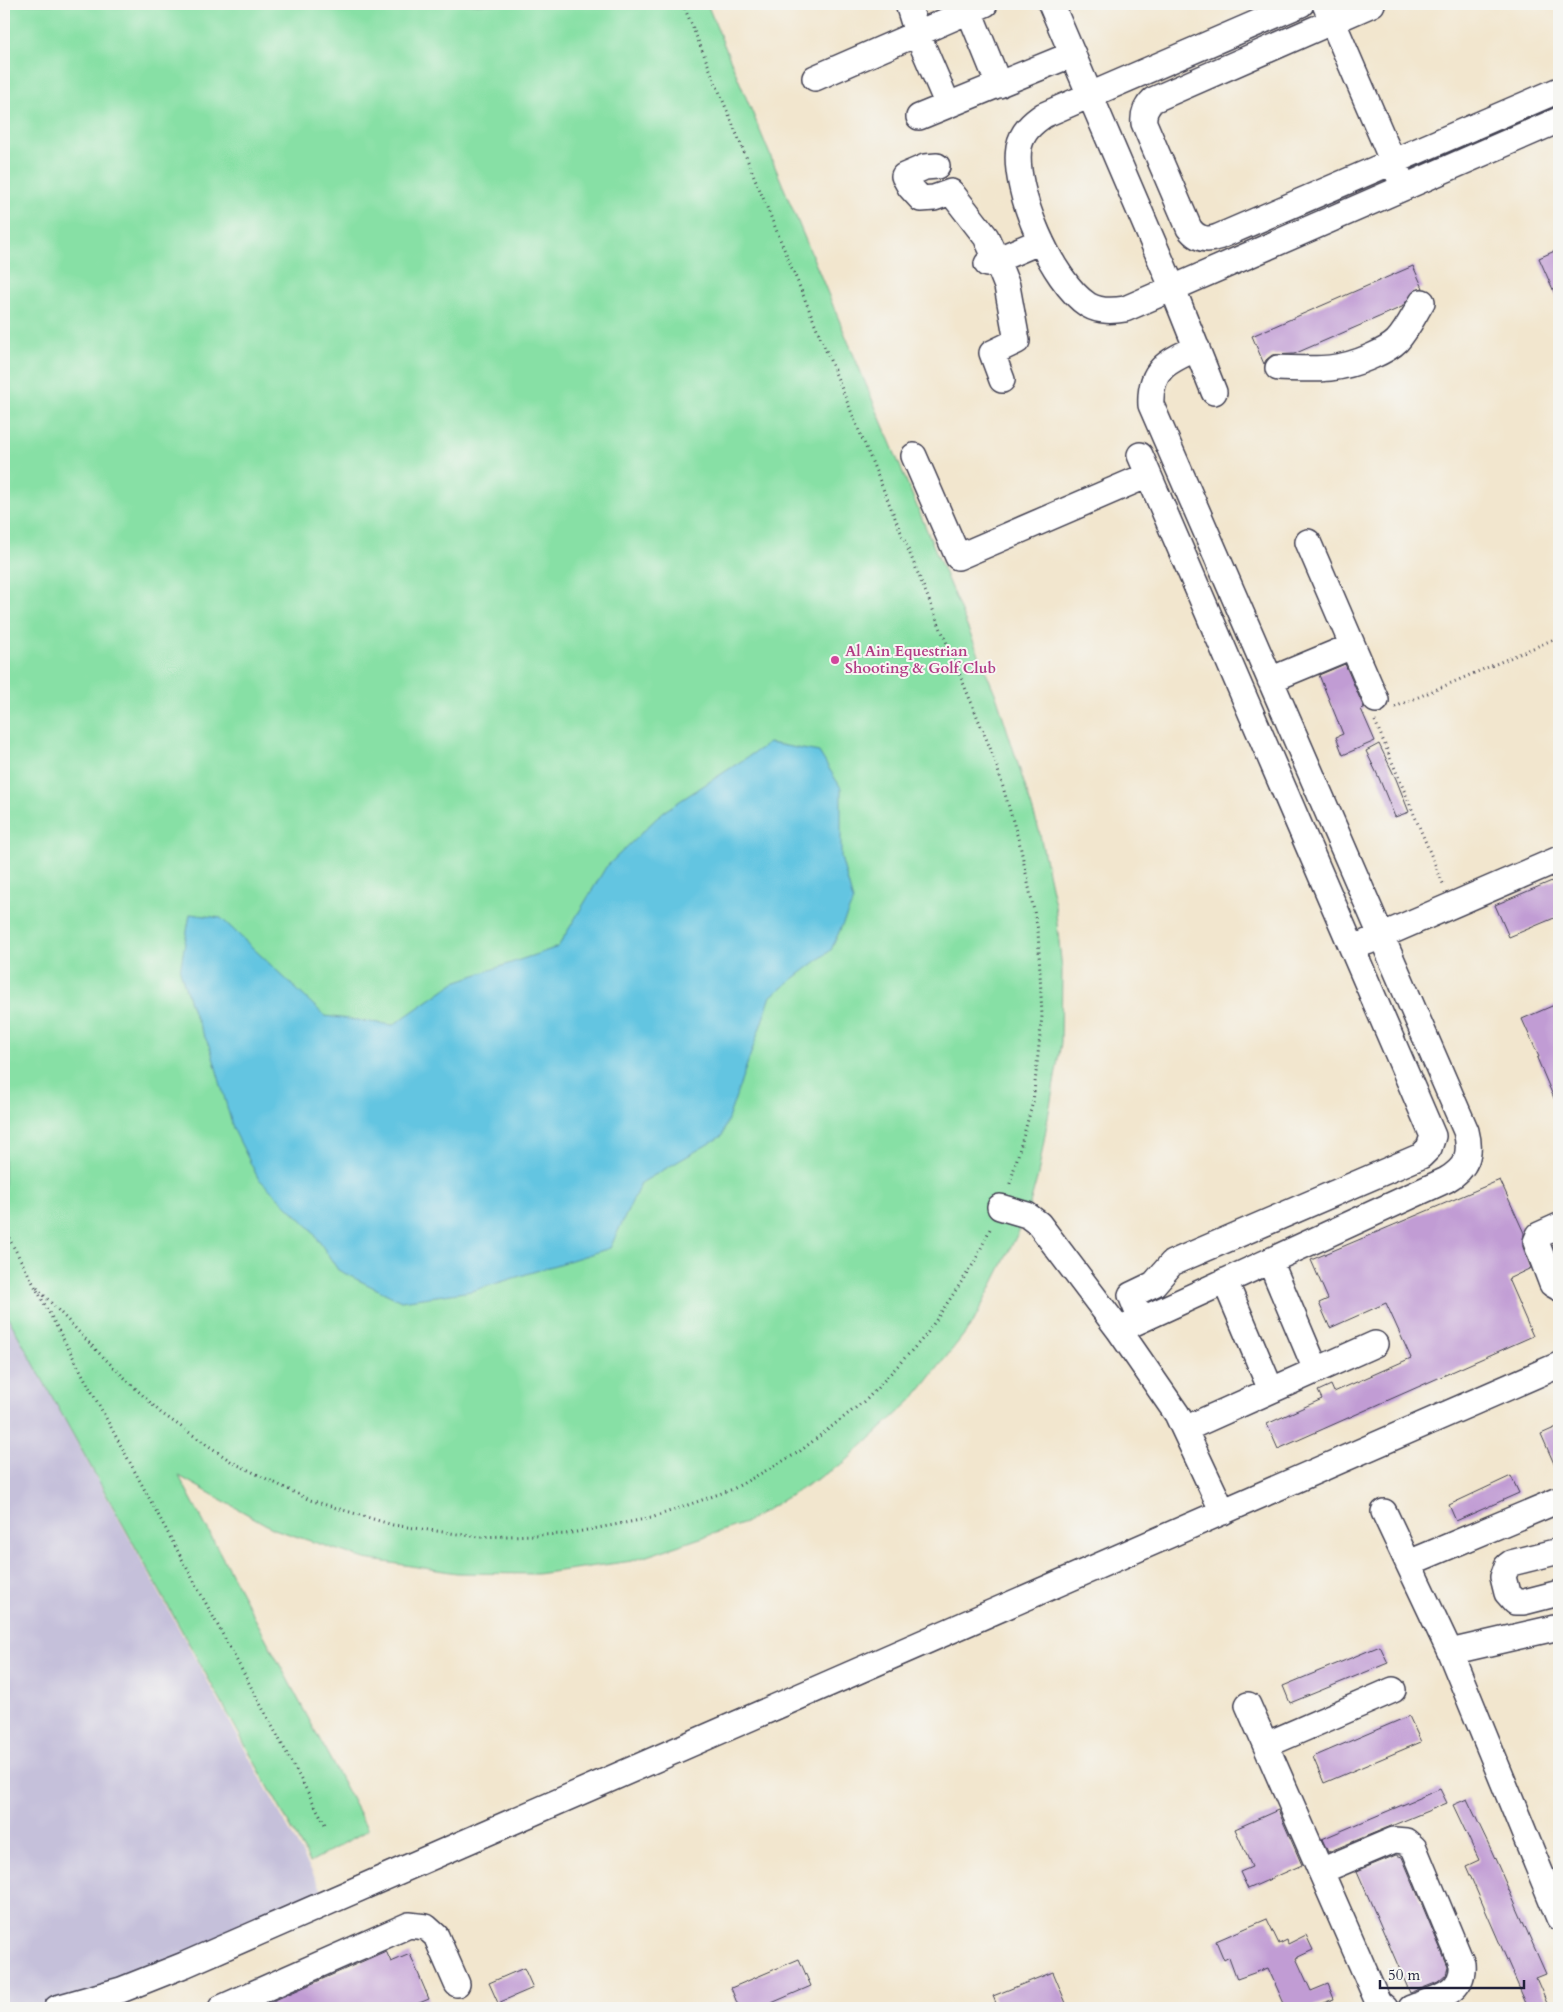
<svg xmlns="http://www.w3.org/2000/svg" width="1563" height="2012" font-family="Cardo,serif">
  <rect width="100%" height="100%" fill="#f6f6f2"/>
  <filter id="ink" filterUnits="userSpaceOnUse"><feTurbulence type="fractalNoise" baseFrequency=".02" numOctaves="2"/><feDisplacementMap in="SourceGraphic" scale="10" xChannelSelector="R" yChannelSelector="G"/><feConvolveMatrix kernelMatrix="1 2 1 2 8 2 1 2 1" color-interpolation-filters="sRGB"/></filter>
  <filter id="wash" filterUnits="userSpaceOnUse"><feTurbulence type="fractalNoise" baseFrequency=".0096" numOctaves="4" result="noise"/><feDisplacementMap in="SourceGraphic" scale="20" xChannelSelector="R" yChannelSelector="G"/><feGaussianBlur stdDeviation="1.12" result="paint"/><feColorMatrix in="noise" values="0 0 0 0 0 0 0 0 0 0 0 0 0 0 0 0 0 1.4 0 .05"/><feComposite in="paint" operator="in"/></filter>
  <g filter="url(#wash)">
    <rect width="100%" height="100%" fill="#f2e6ce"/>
    <path fill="#c5c0da" d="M4 1310 328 1901 52 2008 4 2005Z"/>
    <path fill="#87e0a5" stroke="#548170" d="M4 4H707L997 698 1039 830 1055 905 1062 969 1061 1043 1038 1175 1027 1215 973 1323 914 1398 845 1462 745 1523 632 1561 537 1574 457 1573 365 1559 274 1529 179 1476 368 1830 310 1862 4 1310Z"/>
    <path fill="#63c5e1" stroke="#42748e" d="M769 743 819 752 841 788V857L853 901 831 950 771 996 722 1136 641 1183 610 1248 472 1291 401 1301 338 1270 311 1229 258 1178 233 1128 211 1050 193 1012 180 971 190 914 221 918 325 1016 393 1025 455 982 558 947 606 867 663 812Z"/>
    <g id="blocks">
      <path fill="#c19cd4" d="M1559 249V303L1539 258Z
        M1413 266 1423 288 1415 290 1402 307 1294 354 1272 355 1266 360 1264 364 1252 336Z
        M1345 664 1364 708 1361 709 1375 741 1343 755 1336 737 1343 734 1319 675Z
        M1379 744 1396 779 1409 812 1395 817 1379 778 1366 751Z
        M1559 878V916L1509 937 1495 905Z
        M1559 1003V1110L1537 1058 1539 1057 1522 1019Z
        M1500 1180 1524 1233 1523 1247 1531 1268 1508 1279 1533 1336 1278 1449 1267 1424 1322 1399 1318 1391 1331 1385 1334 1392 1411 1358 1386 1303 1330 1328 1319 1303 1328 1299 1311 1260Z
        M1559 1426V1475L1541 1434Z
        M1511 1476 1519 1493 1456 1521 1449 1505Z
        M1380 1646 1388 1663 1290 1703 1283 1686Z
        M1409 1716 1421 1742 1324 1783 1313 1757Z
        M1440 1789 1447 1803 1328 1852 1322 1839Z
        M1467 1799 1489 1845 1546 1974 1536 1978 1549 2008H1528L1466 1866 1479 1860 1453 1805Z
        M1278 1810 1302 1865 1248 1889 1240 1872 1252 1867 1235 1829Z
        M1396 1855 1402 1857 1448 1967 1446 1975 1438 1982 1410 1993 1357 1871Z
        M1267 1919 1279 1944 1287 1940 1288 1944 1306 1935 1313 1950 1296 1958 1311 1991 1328 1984 1334 1999 1309 2008H1286L1268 1968 1237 1979 1229 1957 1224 1960 1216 1941Z
        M386 1951 391 1962 410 1954 429 1999 407 2008H257Z
        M799 1959 811 1986 760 2008H739L731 1988Z
        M524 1968 533 1988 498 2003 489 1983Z
        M1053 1972 1068 2008H998L993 1996Z"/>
    </g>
  </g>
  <g filter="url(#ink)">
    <use href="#blocks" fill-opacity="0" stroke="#413f51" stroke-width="1"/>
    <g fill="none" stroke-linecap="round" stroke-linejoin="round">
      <defs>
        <path id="minor" d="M908 4 917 33 948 105
          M1051 4 1173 289 1214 392
          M1301 4 1044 115C1032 123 1022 132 1019 147 1012 189 1052 282 1088 305 1100 312 1113 311 1125 309L1559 120
          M1325 4 1399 176
          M1372 4 1153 100C1146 107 1143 113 1144 123L1189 228C1197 239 1206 241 1218 237L1559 90
          M969 11 999 85
          M815 78 985 4
          M919 117 1073 54
          M937 166 925 167 904 176 910 187 921 199 934 198 951 192 986 237 997 261 1007 286 1017 341 992 353 1002 380
          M987 264 1041 241
          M1278 368C1314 369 1336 372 1370 357 1379 353 1389 349 1397 341 1407 330 1414 315 1422 302
          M1140 455 1433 1136 1429 1148 1421 1156 1172 1263 1154 1284 1131 1295 1141 1320
          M914 456 958 557 1148 475
          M1308 542 1376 700
          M1270 680 1352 646
          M1367 942 1559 859
          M1000 1207 1027 1215 1039 1224 1119 1330 1177 1414 1223 1512
          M1559 1226 1539 1235 1536 1242 1552 1284 1559 1288
          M1270 1261 1316 1370
          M1225 1281 1271 1390
          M1119 1330 1446 1180C1467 1168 1472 1154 1466 1131L1151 405C1149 369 1168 361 1197 348
          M1185 1429 1375 1344
          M1384 1512 1450 1652 1559 1918
          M1559 1551 1511 1563 1507 1566 1503 1577 1507 1593 1515 1602H1524L1559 1593
          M1409 1563 1559 1500
          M1450 1652 1559 1627
          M1248 1705 1378 2002 1385 2008
          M1266 1745 1393 1690
          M1321 1871 1394 1840 1406 1841 1414 1848 1462 1964C1465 1994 1433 1999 1411 2008
          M57 2008 121 1990 184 1965 1559 1365
          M221 2008 409 1925 426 1927 436 1936 457 1984"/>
      </defs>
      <use href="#minor" stroke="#413f51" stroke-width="28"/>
      <path stroke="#413f51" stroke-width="3" stroke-dasharray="1 4" stroke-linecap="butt" d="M683 4 995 760 1020 845 1038 930 1042 1016 1033 1102 1009 1187
        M1395 707 1559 637
        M1375 721 1444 886
        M4 1229 326 1826
        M37 1288 98 1352 161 1413 232 1462 310 1500 393 1525 479 1537 566 1534 651 1518 733 1489 799 1452 867 1399 926 1335 974 1263 991 1227"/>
      <use href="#minor" stroke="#fff" stroke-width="25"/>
    </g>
  </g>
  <circle fill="#d1479c" stroke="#f6f6f2" stroke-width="2" cx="835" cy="660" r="5"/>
  <g text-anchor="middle" stroke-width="4" stroke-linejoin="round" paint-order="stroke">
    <g font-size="15" font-weight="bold" fill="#b23c85" stroke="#f6f6f2" text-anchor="start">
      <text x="845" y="656">Al Ain Equestrian<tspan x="845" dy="17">Shooting &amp; Golf Club</tspan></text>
    </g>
  </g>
  <rect width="1563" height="2012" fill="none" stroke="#f6f6f2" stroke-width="20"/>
  <path d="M1380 1980v8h144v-8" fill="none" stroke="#22223b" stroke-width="2.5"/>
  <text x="1388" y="1980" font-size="15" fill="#22223b" stroke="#f6f6f2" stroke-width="4" paint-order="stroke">50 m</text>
</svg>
